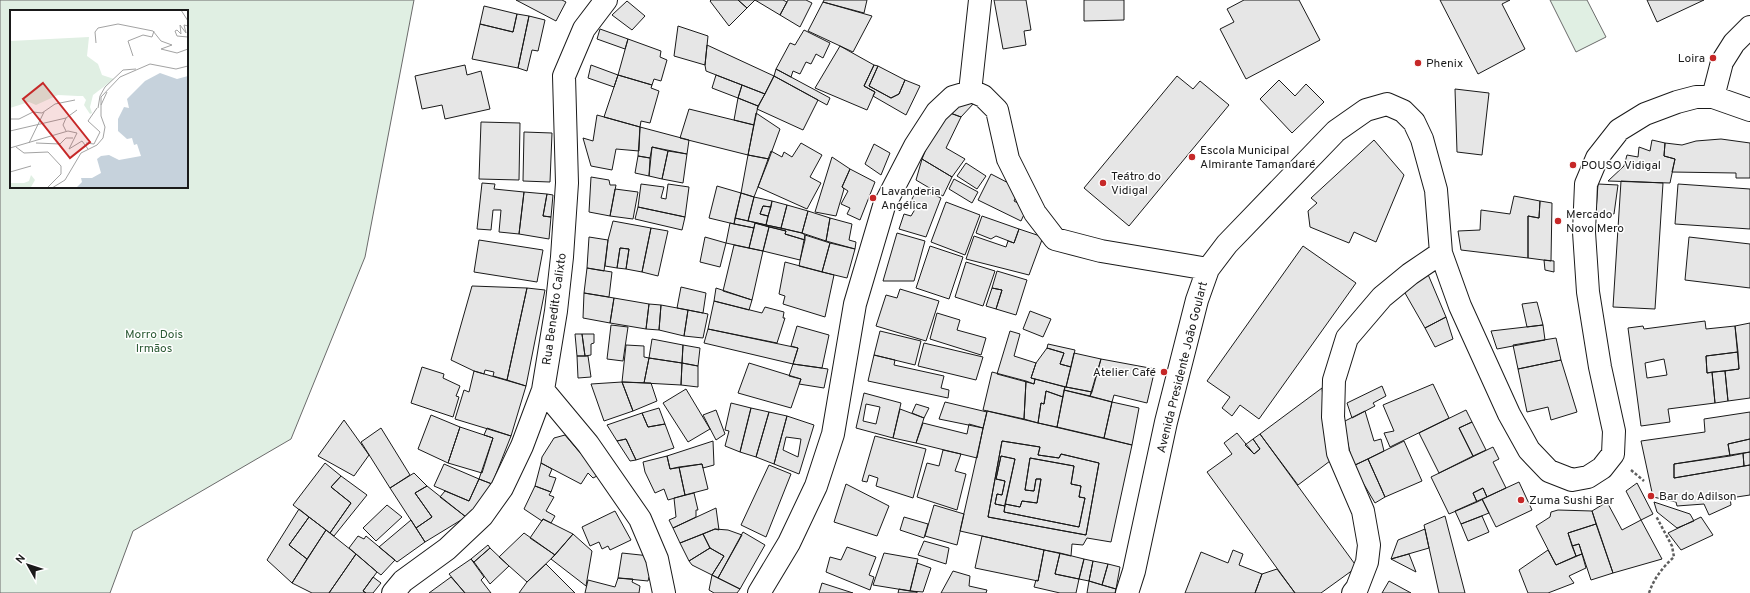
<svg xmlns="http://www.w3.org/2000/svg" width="1750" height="593" font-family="Overpass,sans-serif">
  <rect width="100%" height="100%" fill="#fff"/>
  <path fill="#e0efe3" stroke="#6a6a6a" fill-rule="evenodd" d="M0 0H414L365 257 291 439 133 531 110 593H0ZM11 11H187V187H11Z
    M1550 0H1587L1606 37 1576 52Z"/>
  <path fill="#e6e6e6" stroke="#1a1a1a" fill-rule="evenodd" d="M516 0H562L566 2 556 21Z
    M711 0H738L747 8 729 26 710 1Z
    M738 0H755L747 8Z
    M755 0H783L787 2 780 15Z
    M788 0H806L812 3 800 27 780 15Z
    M824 0H867L864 13 823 2Z
    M994 0H1026L1031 30 1024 31 1026 45 1003 49Z
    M1084 0H1124V20L1084 21Z
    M1244 0H1299L1320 40 1246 79 1220 29 1234 22 1227 9Z
    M1440 0H1510L1502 4 1525 49 1478 74Z
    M1647 0H1704L1657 22Z
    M627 1 645 16 632 30 612 15Z
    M823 2 872 16 853 52 808 31Z
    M484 6 517 14 513 32 480 24Z
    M517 14 529 16 518 68 472 59 480 24 513 32Z
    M529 16 545 20 538 51 532 50 527 71 518 68Z
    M678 26 708 36 705 65 674 56Z
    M600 29 628 39 625 49 597 39Z
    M804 30 830 43 823 58 816 54 811 64 806 62 800 74 793 71 791 77 776 69 790 43 795 45Z
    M628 39 661 51 660 57 667 60 661 81 654 79 652 85 618 75Z
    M707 45 774 76 765 94 706 71 705 65Z
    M840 46 874 65 864 86 875 92 867 110 815 88Z
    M465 65 467 75 481 71 490 109 445 119 442 105 422 109 415 76Z
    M591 65 618 75 614 87 588 78Z
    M874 65 878 66 869 86 891 98 899 94 905 80 920 86 906 115 873 96 875 92 864 86Z
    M878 66 905 80 899 94 891 98 869 86Z
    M776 69 830 98 827 105 774 76Z
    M618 75 652 85 651 88 659 91 650 123 641 121 640 127 604 117Z
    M716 75 742 85 738 98 712 88Z
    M774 76 818 100 803 130 757 109Z
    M1177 76 1193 89 1200 81 1229 105 1129 226 1084 188Z
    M1279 80 1295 96 1306 84 1324 102 1292 133 1260 99Z
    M742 85 765 94 758 106 738 98Z
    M1455 89 1489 93 1482 155 1457 152Z
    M738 98 758 106 754 125 734 120Z
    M971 100 974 103 961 117 942 110Z
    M689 109 754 125 748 155 680 138Z
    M942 110 961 117 946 148 965 159 952 177 922 159Z
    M756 113 780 129 769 159 748 155Z
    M597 115 640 127 639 151 616 149 612 170 591 166 583 138 593 141Z
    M481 122 520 123 519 180 479 179Z
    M640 127 689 140 687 154 652 147 650 158 638 156Z
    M524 132 552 133 550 182 523 181Z
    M1721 139 1750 143V178H1736V173L1672 172 1675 159 1664 156 1665 143 1682 145 1696 141Z
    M1374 140 1404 175 1376 242 1354 232 1349 243 1310 227 1308 211 1317 203 1311 198Z
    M1652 140 1665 143 1664 156 1675 159 1670 183 1608 181 1624 166 1627 155 1638 157 1639 147 1650 151Z
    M801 143 822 155 810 177 821 183 807 209 758 187 771 151 782 157 784 152 792 157Z
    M874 144 890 153 881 175 865 164Z
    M652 147 668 151 662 179 649 176Z
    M668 151 687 154 683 183 662 179Z
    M748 155 769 159 754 197 741 193Z
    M638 156 650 158 649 176 635 173Z
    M832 157 850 169 842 187 844 189 836 216 815 212Z
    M922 159 952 177 943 196 916 180Z
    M966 163 986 176 977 189 957 176Z
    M850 169 875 182 860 220 847 214 850 208 841 204 848 191 842 187Z
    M991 174 1020 189 1014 201 1027 208 1021 221 978 200Z
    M591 177 609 180 610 185H616L610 216 589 212Z
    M954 179 978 192 972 203 949 189Z
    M1621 181 1663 183 1655 309 1613 307Z
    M482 183 495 184 494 189 524 192 519 234 499 232 501 210H493L491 230 477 229Z
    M641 184 664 187 661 198 666 199 668 184 689 187 685 217 638 207Z
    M1598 184 1618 185 1614 214 1596 212Z
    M1678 184 1750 189V229L1675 224Z
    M717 186 741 193 734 224 709 218Z
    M918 187 941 198 926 237 899 229 904 214 911 216 917 206 910 203Z
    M615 189 638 192 633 219 610 216Z
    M524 192 547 194 543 216 551 217 549 239 519 234Z
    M741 193 754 197 748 221 735 218Z
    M547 194 553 195 551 217 543 216Z
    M1514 196 1540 201 1539 218 1528 216V258L1461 250 1458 231 1480 230 1481 210 1510 214Z
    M754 197 772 201 771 207 763 206 760 214 768 216 766 225 748 221Z
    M772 201 787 205 781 228 766 225Z
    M1540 201 1552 203 1551 261 1528 258V216L1539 218Z
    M946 202 980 215 965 255 931 242Z
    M787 205 808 211 802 233 781 228Z
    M763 206 771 207 768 216 760 214Z
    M638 207 685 217 682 230 635 219Z
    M808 211 830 218 826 241 802 233Z
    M982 216 1019 229 1014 243 996 236 991 239 976 233Z
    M735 218 802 233 805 235V240L785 234 786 231 755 223 754 228 734 224Z
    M830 218 852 224 849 240 856 242 855 249 826 241Z
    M613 221 651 228 642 272 626 269 629 249 620 248 617 268 605 266 608 240Z
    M730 223 754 228 749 248 726 243Z
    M755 223 769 227 763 251 749 248Z
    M769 227 786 231 785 234 805 240 800 260 763 251Z
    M651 228 668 231 658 276 642 272Z
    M1019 229 1043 237 1029 275 966 259 974 236 1006 247 1008 241 1014 243Z
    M897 233 925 241 914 281H883Z
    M805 235 830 243 822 272 799 266Z
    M589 237 608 240 604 271 587 268Z
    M705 237 726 243 720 267 700 262Z
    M1689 237 1750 244V288L1685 280Z
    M479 240 543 250 537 282 474 272Z
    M830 243 855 249 847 278 822 272Z
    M734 245 763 251 752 300 723 291Z
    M930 246 963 257 949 299 916 288Z
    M1303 246 1356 283 1259 419 1240 405 1232 416 1222 408 1230 397 1207 381Z
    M620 248 629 249 626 269 617 268Z
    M1544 260 1554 261V272L1545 270Z
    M785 262 834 275 825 317 783 304 785 296 779 294Z
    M966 262 995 271 983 306 955 297Z
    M587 268 612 272 609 297 584 293Z
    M997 271 1027 280 1016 315 996 309 1002 290 992 288Z
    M1427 272 1446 317 1425 328 1405 293Z
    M472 286 527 288 507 380 493 376 494 372 485 370 484 374 474 371 451 360Z
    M681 287 706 293 703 313 677 308Z
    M527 288 545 290 526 386 507 380Z
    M716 288 752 300 749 310 714 301Z
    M992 288 1002 290 996 309 986 306Z
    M900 289 939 301 926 341 876 326 886 295 897 298Z
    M584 293 614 298 610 323 583 318Z
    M614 298 649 304 646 329 610 323Z
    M714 301 762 313 765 307 784 312 783 318H785L777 343 708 329Z
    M1537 302 1543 325 1527 327 1522 304Z
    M649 304 661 305 659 330 646 329Z
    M661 305 688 310 684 336 659 330Z
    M688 310 708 314 703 338 684 336Z
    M1030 311 1051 319 1043 337 1023 329Z
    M937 313 960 320 957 330 986 338 981 355 930 339Z
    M1446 317 1453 339 1435 347 1425 328Z
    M1705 321 1706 329 1735 326 1738 352 1706 356 1707 373 1712 372 1715 403 1668 409 1670 422 1641 426 1628 328 1643 326 1644 329ZM1664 359 1667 375 1647 378 1645 363Z
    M1750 323V398L1728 401 1725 371 1739 369 1735 326Z
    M611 325 628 327 623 361 607 359Z
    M1543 325 1545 340 1497 349 1491 331Z
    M797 326 829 335 822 368 793 364 798 348 791 346Z
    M708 329 798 348 793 364 704 343Z
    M880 331 921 341 915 365 874 355Z
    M1010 331 1020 334 1014 356 1036 363 1031 378 1035 379 1034 384 997 374Z
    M575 334H582L585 356H577Z
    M582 334H594V343L591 344V355L585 356Z
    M1556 338 1561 360 1518 369 1513 345Z
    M652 339 683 345 682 363 649 358Z
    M924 343 983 357 976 380 918 366Z
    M1048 344 1075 350 1071 367 1060 364 1064 353 1047 348Z
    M626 345 644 346V357L649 358 644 383 622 382Z
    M683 345 700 348 698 366 682 363Z
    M1047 348 1064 353 1060 364 1071 367 1066 387 1031 378 1036 363Z
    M1738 352 1739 369 1707 373 1706 356Z
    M1074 353 1101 359 1092 392 1066 387Z
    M874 355 895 360 894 365 944 376 941 388 949 390 948 398 868 381Z
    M577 356H588L591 377 578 378Z
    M649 358 682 363 681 385 644 383Z
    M1101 359 1155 369 1147 403 1114 395 1112 402 1090 396Z
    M1561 360 1577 412 1551 420 1548 407 1527 412 1518 369Z
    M682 363 698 366V387L681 385Z
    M749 363 801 379 791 408 738 393Z
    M793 364 828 369 824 388 799 384 801 379 789 376Z
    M422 367 444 374 443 378 460 386 456 396 459 397 453 417 411 403Z
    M474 371 526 386 511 436 455 419 464 390 469 392Z
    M1725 371 1728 401 1715 403 1712 372Z
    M992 372 1026 381 1024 419 983 410Z
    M1035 379 1065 387 1063 397 1046 391 1044 404 1041 403 1038 423 1024 419 1026 381 1034 384Z
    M622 382 633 411 604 421 591 384Z
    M622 382 651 383 657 401 633 411Z
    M1433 384 1449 418 1390 447 1384 433 1394 431 1383 405Z
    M1382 386 1386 396 1373 403 1375 406 1352 418 1347 403Z
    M1065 387H1066L1092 392 1090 396 1064 390Z
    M1322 388 1327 433 1334 458 1298 485 1260 434Z
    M686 389 710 429 688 442 663 403Z
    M1064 390 1112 402 1104 438 1057 427Z
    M1046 391 1063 397 1057 427 1038 423 1041 403 1044 404Z
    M864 393 901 403 893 438 856 428ZM866 404 880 407 876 424 863 421Z
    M945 402 987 412 983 428 939 419Z
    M1112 402 1139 408 1132 445 1104 438Z
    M731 403 751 408 740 452 725 446 729 431 725 430Z
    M916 404 929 408 924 418 912 413Z
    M659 408 665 424 648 427 642 413Z
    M751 408 769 412 756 457 740 452Z
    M900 409 924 418 916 443 893 438Z
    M716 410 725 434 716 440 703 415Z
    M1466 410 1472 422 1459 428 1473 456 1439 473 1419 433Z
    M987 411 1132 445 1111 542 1087 538 1083 545 1072 544 1071 556 960 531ZM1002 441 1040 447 1038 455 1059 458 1061 454 1099 463 1086 535 988 517Z
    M1365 411 1374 441 1381 439 1384 451 1353 466 1343 422Z
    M769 412 787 416 774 464 756 457Z
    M1750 412V439L1728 444 1730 456 1674 464V478L1750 465V495L1730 498 1731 505 1709 515 1704 504 1677 506 1676 502 1653 497 1641 441 1705 432 1704 419Z
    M642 413 648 427 665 424 674 448 636 460 626 439 617 441 607 425Z
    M431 415 460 427 448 463 418 449Z
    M787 416 814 425 799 474 774 464ZM786 437 801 439 798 457 783 450Z
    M344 420 369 455 354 476 318 456Z
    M1472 422 1486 450 1473 456 1459 428Z
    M923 423 967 434 969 424 983 428 977 458 916 443Z
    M460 427 493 438 482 473 448 463Z
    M381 428 410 475 390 488 361 442Z
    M487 428 511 436 492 484 479 479 493 438 484 435Z
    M1237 433 1254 454 1260 449 1253 439 1260 434 1357 567 1321 593H1295L1207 472 1232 454 1224 443Z
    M565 435 576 448 599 475 593 478 588 473 581 484 541 463 542 457 554 438Z
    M875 436 926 449 913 498 876 486 878 478 869 475 867 482 862 481Z
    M626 439 636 460 630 461 617 441Z
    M1253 439 1260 449 1254 454 1245 445Z
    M1750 439V452L1730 456 1728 444Z
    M713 441 714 465 703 468 702 464 670 469 667 456Z
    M1002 441 1040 447 1038 455 1059 458 1061 454 1099 463 1086 535 988 517ZM1001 456 1015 459 1005 504 1020 507 1022 501 1037 503 1041 479H1036L1034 491 1025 490 1030 458 1074 466 1071 484 1081 486 1079 497 1085 498 1079 527 1004 512 1005 506 995 504 997 494 1002 495 1005 481 996 479Z
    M1404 441 1422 481 1385 497 1368 459Z
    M1493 447 1499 459 1493 462 1506 488 1487 497 1483 488 1473 493 1477 502 1449 514 1431 477Z
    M943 450 961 454 955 471 966 474 957 510 917 497 927 463 939 466Z
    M1750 452V465L1744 466 1743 453Z
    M1743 453 1744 466 1674 478V464Z
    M667 456 670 469 679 467 685 495 668 500 664 489 655 493 645 472 643 462Z
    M1001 456 1015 459 1005 506 995 504 997 494 1002 495 1005 481 996 479Z
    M1030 458 1074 466 1071 484 1081 486 1079 497 1085 498 1079 527 1004 512 1005 504 1020 507 1022 501 1037 503 1041 479H1036L1034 491 1025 490Z
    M1368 459 1385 497 1375 503 1353 466Z
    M325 463 341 476 331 487 351 503 330 533 293 505Z
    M541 463 552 469 549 476 556 478 551 492 535 486Z
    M444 464 479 479 469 501 434 486Z
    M702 464 708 489 685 495 679 467Z
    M769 465 791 474 766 537 741 525Z
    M414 473 427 486 415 493 432 517 416 528 390 488Z
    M341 476 367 495 334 536 330 533 351 503 331 487Z
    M479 479 492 484 483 501 466 517 440 497 445 491 469 501Z
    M1519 482 1532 510 1496 527 1482 499Z
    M1637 483 1653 514 1641 520 1626 491Z
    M846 484 889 506 877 536 834 522Z
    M427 486 466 517 425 542 416 528 432 517 415 493Z
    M535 486 551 492 549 495 554 497 546 511 555 516 551 523 543 519 542 521 524 509Z
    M1483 488 1487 497 1477 502 1473 493Z
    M694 493 698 510H696V517L673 528 669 520 676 517 674 498Z
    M1482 499 1489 513 1461 524 1455 511Z
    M1607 502 1622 530 1641 520 1662 559 1613 573 1592 511Z
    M1654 502 1690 514 1694 521 1677 528 1657 512Z
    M387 505 402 517 376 541 363 528Z
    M934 505 964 514 957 545 925 536Z
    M716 508 719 530 715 529 680 543 673 528Z
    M299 509 309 517 289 545 307 559 292 583 267 560Z
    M1558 510 1592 511 1596 524 1568 533 1576 556 1556 565 1536 526 1550 517 1551 512Z
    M615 511 631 540 610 550 608 546 602 549 599 542 590 546 582 527Z
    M1445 516 1465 593H1439L1424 525Z
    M1482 516 1489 532 1468 541 1461 524Z
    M309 517 326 530 307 559 289 545Z
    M904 517 928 524 924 538 900 530Z
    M1701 517 1713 535 1681 550 1668 533Z
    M543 519 573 534 555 555 530 538Z
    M411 520 425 542 397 562 379 547Z
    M1596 524 1613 573 1591 580 1579 544 1572 546 1568 533Z
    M715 529 728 530 742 535 718 578 712 575 724 556 710 548 703 534Z
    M1425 529 1429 548 1391 559 1398 540Z
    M326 530 356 554 329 593H312L292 583Z
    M743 532 765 545 740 589 718 578Z
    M524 533 555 555 527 582 499 557Z
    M573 534 592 551 586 586 551 559Z
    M703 534 710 548 689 561 680 543Z
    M358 536 364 539 366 536 395 560 381 575 377 572 349 548Z
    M982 536 1044 550 1038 581 975 568Z
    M924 541 949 548 946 564 918 555Z
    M1579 544 1582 554 1576 556 1572 546Z
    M488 545 490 548 474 562 471 559Z
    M847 547 876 557 869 575 874 577 870 590 826 572 830 557 841 560Z
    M490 548 509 566 490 584 474 562Z
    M710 548 724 556 712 575 692 565 689 561Z
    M1044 550 1060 553 1055 574 1079 579 1076 593H1060L1034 587 1036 580 1038 581Z
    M1233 550 1243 554 1239 565 1262 574 1255 593H1185L1201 552 1228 563Z
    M1548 550 1556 565 1582 554 1586 568 1569 576 1574 583 1548 593H1528L1519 570Z
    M622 553 650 556 657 578 649 577 648 581 618 578Z
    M884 553 918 559 910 591 873 585Z
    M1060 553 1084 559 1079 579 1055 574Z
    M356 554 377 572 363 591 366 593H329Z
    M1409 554 1416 572 1391 559Z
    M471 559 484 577 481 580 491 593H465L449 574Z
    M1084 559 1093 561 1089 581 1079 579Z
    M1093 561 1108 564 1102 585 1089 581Z
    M917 563 931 568 923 592 910 591Z
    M546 564 575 593H519L527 582Z
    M1108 564 1120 567 1116 589 1102 585Z
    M1277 569 1295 593H1255L1262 574Z
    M953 571 970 576 969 586 987 590 986 593H941Z
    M712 575 740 589 737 593H714L709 590Z
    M373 577 381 583 373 593H366L363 591Z
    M451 577 465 593H429Z
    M618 578 633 579 632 582 640 586 639 593H585L588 580 615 587Z
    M1089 581 1116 589 1115 593H1087Z
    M1389 581 1411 593H1382Z
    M822 583 853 593H819Z
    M899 589 917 592V593H898Z"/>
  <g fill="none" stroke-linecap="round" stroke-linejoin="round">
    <defs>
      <path id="street" d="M970 92 980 0
        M1713 97 1722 62 1734 43 1750 27
        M543 390 588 444 640 519 657 559 664 593
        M393 593 403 581 447 549 482 516 502 488 522 446 543 390 556 311 562 257 567 183 564 76 584 29 606 0
        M759 593 789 543 816 486 833 434 855 304 884 206 915 146 937 112 953 97 970 92H974L983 96 997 110 1008 159 1035 213 1055 239 1101 251 1208 269
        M1127 593 1134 571 1166 422 1197 300 1208 269 1227 244 1336 131 1366 110 1387 104 1403 111 1414 122 1422 139 1436 190 1441 253 1460 306 1509 414 1529 450 1549 471 1572 480 1588 477 1602 468 1613 454 1614 431 1600 367 1588 292 1584 232 1586 184 1597 158 1619 130 1645 114 1677 102 1696 97H1713L1750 110
        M1353 593 1357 588 1367 562 1369 545 1363 511 1338 453 1333 417 1334 380 1347 338 1382 297 1410 274 1441 253"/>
    </defs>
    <use href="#street" stroke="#1a1a1a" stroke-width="24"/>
    <path stroke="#5f5f5f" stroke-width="2.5" stroke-dasharray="3 2" stroke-linecap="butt" d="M1631 470 1644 481
      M1649 593C1654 578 1663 567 1674 557L1672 546 1656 516"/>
    <use href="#street" stroke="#fff" stroke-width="22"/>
  </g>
  <g fill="#c62828" stroke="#fff" stroke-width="1.5">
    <circle cx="1713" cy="58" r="4"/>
    <circle cx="1418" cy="63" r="4"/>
    <circle cx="1192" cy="157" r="4"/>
    <circle cx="1573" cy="165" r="4"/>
    <circle cx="1103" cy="183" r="4"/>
    <circle cx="873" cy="198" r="4"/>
    <circle cx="1558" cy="221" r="4"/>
    <circle cx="1164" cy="372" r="4"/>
    <circle cx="1651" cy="496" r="4"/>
    <circle cx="1521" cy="500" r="4"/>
  </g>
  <g text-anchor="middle" stroke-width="3" stroke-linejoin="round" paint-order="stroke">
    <g font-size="12" fill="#1a1a1a" stroke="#fff" text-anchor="start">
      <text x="1705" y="62" text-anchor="end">Loira</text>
      <text x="1426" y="67">Phenix</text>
      <text x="1200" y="154">Escola Municipal<tspan x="1200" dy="14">Almirante Tamandaré</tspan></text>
      <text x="1581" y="169">POUSO Vidigal</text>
      <text x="1111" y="180">Teátro do<tspan x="1111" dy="14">Vidigal</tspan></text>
      <text x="881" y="195">Lavanderia<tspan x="881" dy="14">Angélica</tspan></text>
      <text x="1566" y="218">Mercado<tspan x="1566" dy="14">Novo Mero</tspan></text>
      <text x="1156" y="376" text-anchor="end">Atelier Café</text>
      <text x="1659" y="500">Bar do Adilson</text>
      <text x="1529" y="504">Zuma Sushi Bar</text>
    </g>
    <g font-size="12" fill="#1a1a1a" stroke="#fff">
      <text transform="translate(554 309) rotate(-82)" y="4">Rua Benedito Calixto</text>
      <text transform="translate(1182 367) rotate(-76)" y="4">Avenida Presidente João Goulart</text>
    </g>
    <g font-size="12" fill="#2b5a34" stroke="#fff">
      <text x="154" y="338">Morro Dois<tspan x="154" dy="14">Irmãos</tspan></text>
    </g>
  </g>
  <g transform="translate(10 10)">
    <rect width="178" height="178" fill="#fff"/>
    <path d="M79 27 77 46 88 54 92 65 104 69 83 85 80 97 82 103 80 104 74 95 76 90 73 86H68L48 85 26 95 19 92 0 98V31ZM21 165 25 170 21 177 0 178V173H14L19 171Z" fill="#e0efe3"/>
    <path d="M150 63 167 69 178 66V178H66L72 172 71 168H82L91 163 87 149 91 146 99 145 109 150 131 146 127 134 124 135 122 128 117 129 108 121V109L114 97 119 98 117 89 135 71Z" fill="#c6d2dc"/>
    <path fill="none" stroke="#a3a3a3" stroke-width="1" d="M171 0 178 11M178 16 174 15 176 23 170 15 171 24 167 20 165 21 167 26 178 27M86 33 85 22 88 18 108 14 143 21 151 31 162 35M162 35 151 39 167 43 178 39M123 46 118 31 133 25 142 27 144 21M91 95 97 82M88 98 90 86 95 77 113 60 126 59M0 109H9L23 102 32 103 45 94 65 90M0 121 56 108M56 121 53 115 56 108 67 100M19 133 34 102M26 133 50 134 56 128H63M76 133 84 134 90 122 78 111 87 98M6 137 14 143 38 142 51 156V164L37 178M0 138 58 121 67 123 59 139 72 131 78 139M0 162 21 156M42 178 55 170 71 143 87 135 93 128 95 117 91 106V87L110 67 140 54 166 59 178 56"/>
    <path fill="#c62828" fill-opacity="0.15" stroke="#c62828" stroke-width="2" d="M33 73 80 132 60 148 13 89Z"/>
    <rect width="178" height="178" fill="none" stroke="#1a1a1a" stroke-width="2"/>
  </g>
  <g transform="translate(28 565) rotate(309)" stroke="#ffffff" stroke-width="3" paint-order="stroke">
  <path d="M0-3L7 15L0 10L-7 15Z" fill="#1a1a1a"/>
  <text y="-6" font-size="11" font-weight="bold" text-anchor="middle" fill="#1a1a1a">N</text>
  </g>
</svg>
